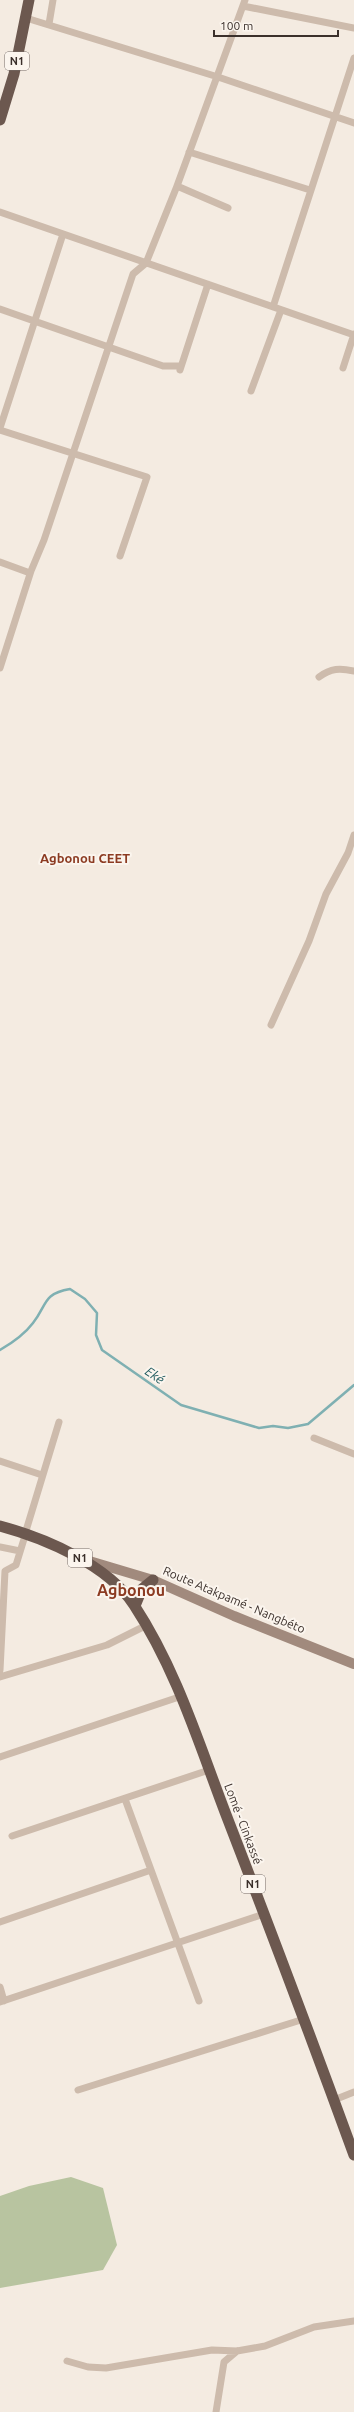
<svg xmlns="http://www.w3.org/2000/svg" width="354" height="2412" font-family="Ubuntu,sans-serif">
  <rect width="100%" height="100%" fill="#f4ebe1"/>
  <path fill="#b8c4a0" d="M71 2177 103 2188 117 2245 103 2270 0 2288V2196L29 2186Z"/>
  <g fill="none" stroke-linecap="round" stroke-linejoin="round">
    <path stroke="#7fb0b2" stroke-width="2.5" d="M0 1350C12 1343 24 1335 33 1323 48 1304 42 1294 70 1289L85 1299 97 1313 96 1335 102 1350 181 1405 259 1428 273 1426 288 1428 308 1424 354 1385"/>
    <path stroke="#cdbbac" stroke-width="7" d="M243 6 354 28
      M26 18 218 77 354 123
      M49 24 53 0
      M189 152 310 190
      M177 186 228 208
      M0 212 354 335
      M273 307 354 58
      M0 309 163 366H181
      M343 368 354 334
      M180 370 208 284
      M251 391 281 310
      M0 428 63 234
      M0 430 147 477 120 556
      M0 562 30 573
      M0 668 31 571 44 540 133 274 146 263 177 186 245 0
      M319 677C331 668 340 668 354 671
      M271 1025 309 941 326 894 348 853 354 835
      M314 1438 354 1454
      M0 1461 42 1475
      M25 1534 59 1422
      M0 1547 20 1551
      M0 1670 5 1571 16 1565 24 1539
      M0 1677 107 1645 147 1625
      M0 1757 182 1696
      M125 1799 199 2001
      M12 1836 209 1770
      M0 1922 151 1870
      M0 1987 4 2001
      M0 2002 264 1914
      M78 2090 304 2019
      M334 2100 354 2092
      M67 2361 88 2367 106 2368 212 2350 237 2351 265 2346 314 2327 354 2321
      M216 2412 224 2362 237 2351"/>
    <path stroke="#a18a7d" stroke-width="10" d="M86 1560 153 1580 234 1616 354 1664"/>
    <path stroke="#6c584f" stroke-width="11" d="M0 120 14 74 29 0
      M0 1526C45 1538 108 1565 134 1605 176 1669 198 1741 225 1812 269 1926 312 2040 354 2155
      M135 1606 142 1589 153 1580"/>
  </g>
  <g text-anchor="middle" stroke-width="4" stroke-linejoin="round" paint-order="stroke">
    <g fill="#fbf5ee" stroke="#756b66" stroke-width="1">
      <rect x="5" y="52" width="24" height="18" rx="3"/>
      <rect x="68" y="1549" width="24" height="18" rx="3"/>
      <rect x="241" y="1875" width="24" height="18" rx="3"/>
    </g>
    <g font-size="11" font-weight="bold" fill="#3b302b">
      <text x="17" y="65">N1</text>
      <text x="80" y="1562">N1</text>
      <text x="253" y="1888">N1</text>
    </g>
    <g font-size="12" fill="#3b302b" stroke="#fbf5ee">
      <text transform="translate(234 1600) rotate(23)" y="4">Route Atakpamé - Nangbéto</text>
      <text transform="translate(243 1824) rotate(69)" y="4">Lomé - Cinkassé</text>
    </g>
    <g font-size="13" font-weight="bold" fill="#8c3b22" stroke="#fbf5ee">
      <text x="85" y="863">Agbonou CEET</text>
    </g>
    <g font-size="13" font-style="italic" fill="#1f5a5e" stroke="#fbf5ee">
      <text transform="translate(155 1375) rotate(34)" y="5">Eké</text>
    </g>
    <g font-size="16" font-weight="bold" fill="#8c3b22" stroke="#fbf5ee">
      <text x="131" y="1596">Agbonou</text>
    </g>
  </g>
  <path d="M214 30v6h124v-6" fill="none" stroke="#3b302b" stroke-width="2"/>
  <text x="220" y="30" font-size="12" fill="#3b302b" stroke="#fbf5ee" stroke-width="3" paint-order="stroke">100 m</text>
</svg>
